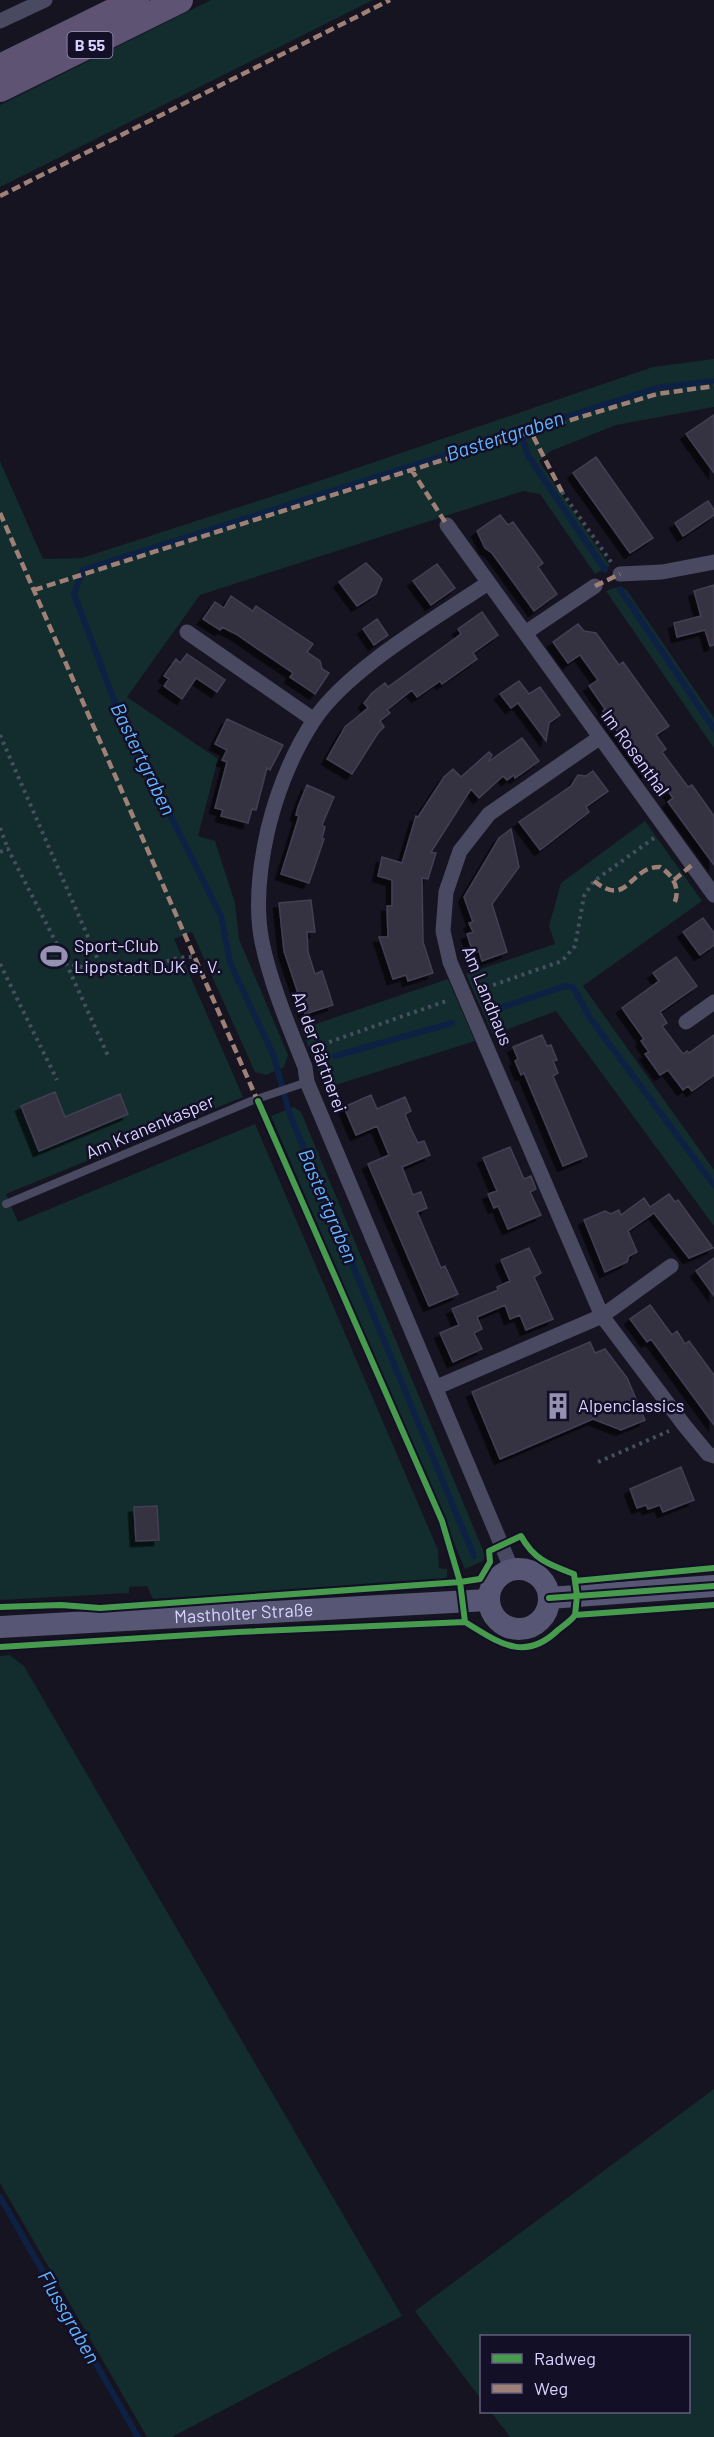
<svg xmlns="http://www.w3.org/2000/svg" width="714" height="2437" font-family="Barlow,sans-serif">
  <defs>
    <filter id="shadow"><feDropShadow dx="-5.5" dy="5.5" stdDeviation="0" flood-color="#0009"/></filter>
  </defs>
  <rect width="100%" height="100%" fill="#161421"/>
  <path fill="#132c2d" d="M211 0H373L0 187V105Z
    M714 359V407L616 425 551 451 539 461 610 566 595 574 540 494 523 491 200 595 127 697 218 759 198 836 215 841 235 903 239 939 288 1055 284 1067 266 1075 255 1072 192 932 174 939 243 1097 6 1194 18 1222 255 1124 438 1550 439 1568 447 1569V1577L442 1580 153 1599 147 1586 129 1587V1593L0 1600V461L43 559 82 558 313 483 653 367Z
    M617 587 626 589 714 718V748L606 591Z
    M645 821 702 901 583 986 714 1170V1226L556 1011 493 1035 466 974 555 944 549 926 561 883Z
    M448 979 475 1041 326 1088 301 1029Z
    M294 1107 301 1112 485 1555 483 1561 465 1569 271 1116Z
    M9 1655 24 1666 402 2316 172 2437H147L0 2183V1656Z
    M714 2089V2437H510L491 2412H688V2336H482L481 2399 415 2311Z"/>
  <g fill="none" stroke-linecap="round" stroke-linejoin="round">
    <path stroke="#0d2144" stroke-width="6" d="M530 428 523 439 527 454 605 570
      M620 589 714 729
      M500 1008 565 986 573 987 590 1018 714 1185
      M335 1056 452 1023
      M474 1556 290 1115 273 1054 230 963 221 916 118 711 74 594 83 570 657 388 714 381
      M0 2197 138 2437"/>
  </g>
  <path fill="#343243" stroke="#433f54" stroke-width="1.5" filter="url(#shadow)" d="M714 415V473L686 434Z
    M596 457 653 538 630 553 573 473Z
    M708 501 714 510V515L683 536 675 523Z
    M500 515 508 525 513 522 543 563 538 567 557 594 534 611 492 553 485 548 477 531Z
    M366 563 382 579 376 594 357 606 339 582Z
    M437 564 455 588 431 605 413 581Z
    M714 585V645L710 646 705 630 677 637 674 623 701 616 694 591Z
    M231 596 253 611 256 606 313 644 307 652 320 661 322 669 329 673 315 694 290 677 293 673 236 634 222 627 220 630 203 619 215 602 224 608Z
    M482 612 498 635 473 653 477 659 442 684 440 681 417 697 412 690 387 710 390 713 380 721 384 727 378 733 352 774 327 759 345 727 368 708 364 703 372 693 385 683 388 687 461 634 458 629Z
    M377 619 388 635 374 645 363 629Z
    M578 624 584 631 596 633 619 665 623 662 669 726 656 735 666 749 662 752 688 787 692 785 714 816V865L668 802 673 798 652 769 647 773 603 711 605 709 589 686 598 680 580 655 568 663 553 642Z
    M187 654 225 680 217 692 196 678 182 699 164 686 169 679 164 676 176 659 180 663Z
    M519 681 529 694 540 687 560 715 549 723 546 741 518 703 511 708 500 694Z
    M227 719 283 745 270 770 267 768 256 810 252 809 248 823 221 816 223 810 215 808 227 762 222 760 227 750 215 744Z
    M522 738 539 761 515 778 514 775 507 780 503 776 479 798 471 789 431 852 436 853 428 879 422 878 423 942 433 973 408 981 406 975 393 979 379 937H388L387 906H392V880L378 876 382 857 402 863 416 816 418 817 444 777 453 769 461 777 489 752 492 755 488 762Z
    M593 771 608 791 586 807 589 812 540 850 519 822 571 786 578 775 586 776Z
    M307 785 334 797 322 825 325 827 322 838 324 839 309 883 281 874 299 816 296 815 298 807Z
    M511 829 519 867 492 904 507 952 482 961 479 951 473 953 467 934 473 932 469 923 473 922 464 897 499 838Z
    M311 900 315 932H307L308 952 315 974 322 971 333 1005 305 1014 284 951 279 903Z
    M703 918 714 933V945L700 955 683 932Z
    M676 957 697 986 660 1012 667 1023 662 1026 683 1054 687 1051 689 1053 714 1035V1075L692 1091 688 1086 683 1090 668 1070 660 1075 645 1054 649 1052 641 1041 644 1039 622 1008 659 981 653 973Z
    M542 1035 547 1046 551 1045 557 1060 553 1061 558 1073 553 1076 587 1156 563 1166 524 1073 521 1075 515 1061 518 1059 513 1047Z
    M55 1092 65 1117 120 1094 128 1114 39 1151 21 1106Z
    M371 1095 377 1109 405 1097 411 1111 405 1114 411 1129 418 1143 424 1141 430 1155 402 1167 413 1195 421 1192 427 1208 417 1212 441 1268 445 1266 458 1294 429 1306 368 1164 389 1155 377 1126 356 1135 344 1107Z
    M510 1147 524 1179 531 1176 536 1189 530 1192 541 1215 508 1229 498 1206 494 1208 488 1194 497 1191 483 1158Z
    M669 1194 675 1202 678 1200 713 1248 689 1258 654 1213 628 1231 637 1252 629 1256 627 1262 605 1272 584 1220 605 1211 611 1214 619 1210 621 1215 644 1198 650 1207Z
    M529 1248 541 1273 534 1277 553 1319 526 1330 520 1315 510 1319 505 1305 477 1317 482 1329 474 1333 482 1349 453 1362 440 1333 459 1325 452 1309 498 1290 497 1287 510 1281 501 1260Z
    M714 1258V1296L696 1271Z
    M650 1305 672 1335 677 1331 685 1344 689 1341 714 1375V1425L651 1339 647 1342 630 1319Z
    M590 1342 595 1353 605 1349 627 1378 645 1420 621 1430 593 1419 500 1459 472 1392Z
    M681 1467 694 1500 663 1512 660 1505 648 1509 646 1505 637 1508 630 1489Z
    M157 1506 159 1540 136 1541 134 1507Z"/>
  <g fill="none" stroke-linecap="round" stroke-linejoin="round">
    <path stroke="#44505f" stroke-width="4" stroke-dasharray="3 4.5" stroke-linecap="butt" d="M562 492 611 562
      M0 735 102 969
      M0 828 8 849
      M0 852 8 849 66 962C78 968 122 976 136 973 158 967 170 956 195 957
      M66 963 109 1058
      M0 964 57 1080
      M479 990 562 961 575 946 584 896 594 881 654 838
      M315 1047 449 1000
      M598 1462 669 1431"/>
    <path stroke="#4a4962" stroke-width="8" d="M6 1204 251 1101 307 1082"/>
    <path stroke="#4a4962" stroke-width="15" d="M0 21 45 0
      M447 525 714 895
      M620 574 662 572 714 562
      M488 583C436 618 348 669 314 720 293 752 277 792 268 829 260 864 255 907 262 942 271 985 289 1027 305 1067L307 1082 512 1570
      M187 632 314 720
      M525 633 595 586
      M599 738 489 814 460 851 446 892 443 931 450 962 602 1316 684 1425 708 1454 714 1456
      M686 1022 714 1002
      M437 1387 602 1316 671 1266"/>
    <g stroke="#575674" stroke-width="22">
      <circle cx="519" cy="1599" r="30"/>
      <path d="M549 1598 714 1586"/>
      <path id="s1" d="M0 1627 488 1600"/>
    </g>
    <path stroke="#5e5373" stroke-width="26" d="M0 67 136 0
      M0 89 180 0"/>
    <path stroke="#9e8076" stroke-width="4.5" stroke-dasharray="9 4.5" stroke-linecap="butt" d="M0 196 390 0
      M531 432 657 394 714 386
      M411 469 447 525
      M0 513 259 1104
      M595 586 620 574
      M34 590 531 432 562 492
      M674 880 692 865
      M594 881C629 909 629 866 660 867 673 875 681 889 674 904"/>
    <defs>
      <path id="cycleway" d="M521 1536C534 1560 550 1565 574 1574L577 1596 575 1615C571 1621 564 1625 558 1630 524 1663 498 1642 465 1622L460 1582 480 1579 490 1562 489 1551Z
        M575 1581 714 1568
        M549 1598 714 1586
        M0 1607 61 1605 100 1608 460 1582 442 1521 258 1101
        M575 1615 714 1605
        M0 1647 238 1632 465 1622"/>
    </defs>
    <use href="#cycleway" stroke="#130f26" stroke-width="10"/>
    <use href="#cycleway" stroke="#469c4c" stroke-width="6"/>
  </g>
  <defs>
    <symbol id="stadium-bare" viewBox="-9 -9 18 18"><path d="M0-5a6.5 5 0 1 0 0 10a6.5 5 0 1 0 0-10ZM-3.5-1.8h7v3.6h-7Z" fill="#9591b1" stroke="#130f26" stroke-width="2.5" paint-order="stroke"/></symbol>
    <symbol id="building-bare" viewBox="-9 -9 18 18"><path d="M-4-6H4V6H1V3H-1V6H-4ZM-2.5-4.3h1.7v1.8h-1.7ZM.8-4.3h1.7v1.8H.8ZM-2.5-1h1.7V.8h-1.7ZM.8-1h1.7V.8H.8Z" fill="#9591b1" stroke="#130f26" stroke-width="2.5" paint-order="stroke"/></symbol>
  </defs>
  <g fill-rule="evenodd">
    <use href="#stadium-bare" x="35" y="937" width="38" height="38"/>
    <use href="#building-bare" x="539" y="1387" width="38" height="38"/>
  </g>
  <g text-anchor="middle" stroke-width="5" stroke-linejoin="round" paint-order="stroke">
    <rect fill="#130f26" stroke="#9e99be" stroke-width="1.5" x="67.5" y="32" width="45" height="26" rx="4.5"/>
    <g font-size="16" font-weight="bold" fill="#d9d4ff">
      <text x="90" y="51">B 55</text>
    </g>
    <g font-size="18" fill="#d9d4ff" stroke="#130f26">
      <text transform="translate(635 753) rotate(54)" y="6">Im Rosenthal</text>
      <text transform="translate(487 996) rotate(68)" y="6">Am Landhaus</text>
      <text transform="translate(319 1052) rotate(70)" y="6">An der Gärtnerei</text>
      <text transform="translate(150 1127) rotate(-23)" y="6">Am Kranenkasper</text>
      <text dy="6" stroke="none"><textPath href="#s1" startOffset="244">Mastholter Straße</textPath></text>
    </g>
    <g font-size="18" fill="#d9d4ff" stroke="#130f26" text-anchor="start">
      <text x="74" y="952">Sport-Club<tspan x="74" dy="21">Lippstadt DJK e. V.</tspan></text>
      <text x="578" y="1412">Alpenclassics</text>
    </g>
    <g font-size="20" font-style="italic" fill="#62b6ff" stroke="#130f26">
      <text transform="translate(505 436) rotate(-18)" y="7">Bastertgraben</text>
      <text transform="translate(143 759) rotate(64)" y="7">Bastertgraben</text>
      <text transform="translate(328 1206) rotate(67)" y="7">Bastertgraben</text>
      <text transform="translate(69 2317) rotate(60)" y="7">Flussgraben</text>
    </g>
  </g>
  <rect x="480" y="2335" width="210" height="78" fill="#130f26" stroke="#625e7d" stroke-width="1.5"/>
  <rect x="492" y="2354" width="30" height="9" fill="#469c4c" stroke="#625e7d" stroke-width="1.5"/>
  <text x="534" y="2365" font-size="18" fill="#d9d4ff">Radweg</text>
  <rect x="492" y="2384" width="30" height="9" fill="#9e8076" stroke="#625e7d" stroke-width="1.5"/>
  <text x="534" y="2395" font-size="18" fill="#d9d4ff">Weg</text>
</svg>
